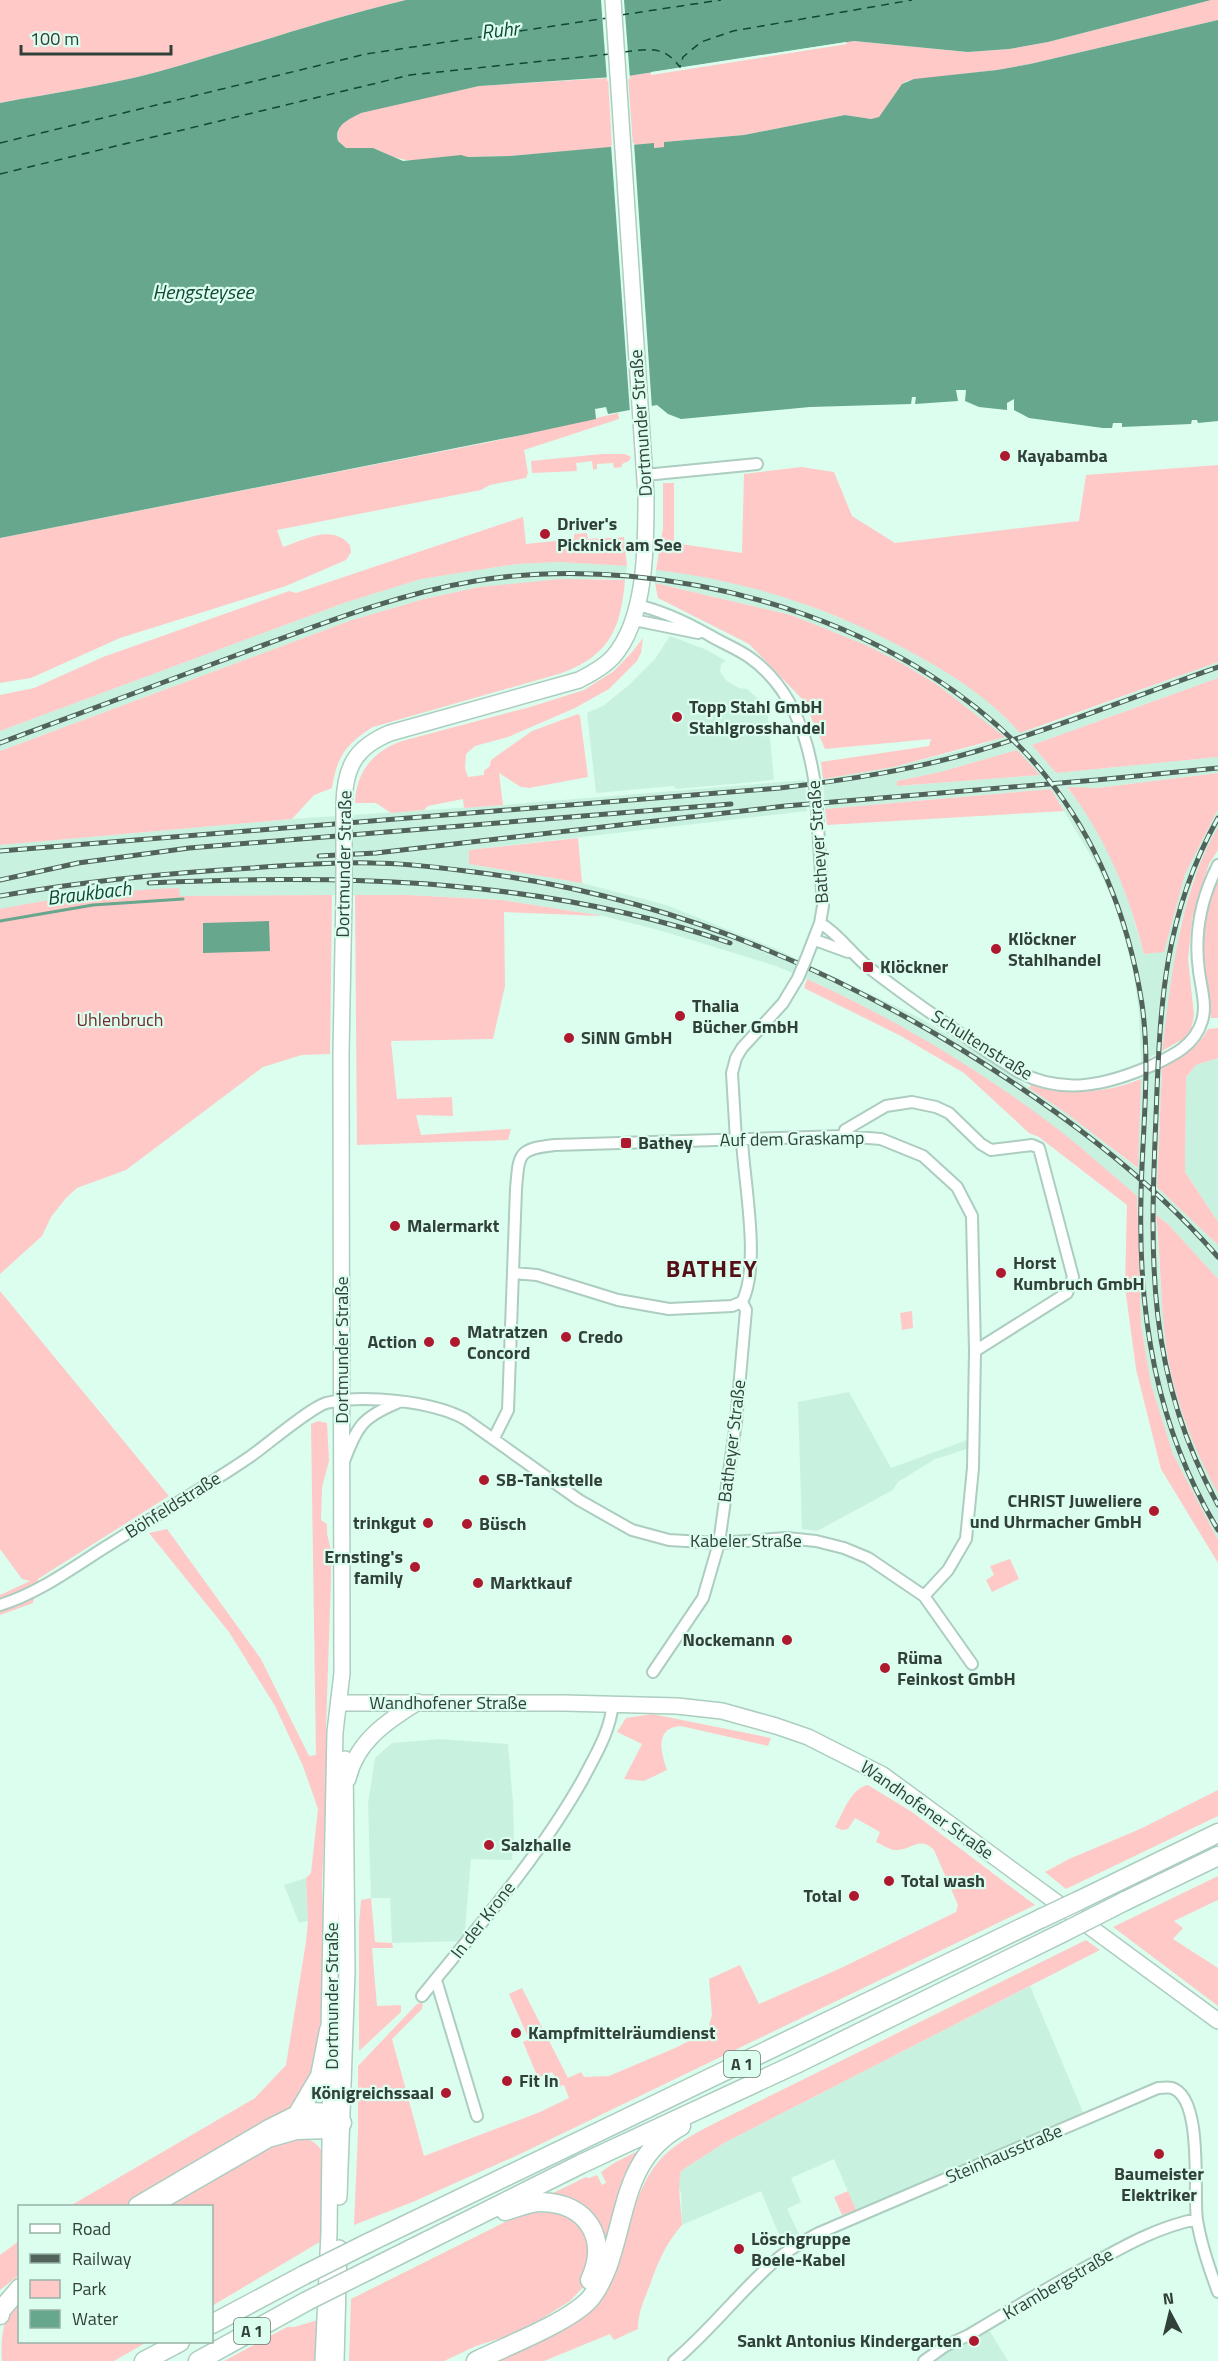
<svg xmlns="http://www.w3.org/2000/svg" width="1218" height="2361" font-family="'Titillium Web',sans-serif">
  <rect width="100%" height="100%" fill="#dbfeee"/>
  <path fill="#c8f2df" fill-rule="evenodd" d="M560 562 627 566 625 580 601 579 479 587 424 599 352 620 0 751V731L347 602 421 579 517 564Z
    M656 570 696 574 743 584 794 600 872 630 943 670 985 698 1020 732 1041 727 1218 662V678L1032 745 1056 773 1218 757V773L1097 788H1067L1086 811 1109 853 1126 893 1144 954 1164 951 1185 874 1218 809V827L1193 881 1180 927 1162 1051 1141 1062 1139 1013 1133 969 1123 933 1113 901 1097 866 1051 789 825 809 823 779 894 767 977 746 1004 737 936 684 901 663 866 645 791 615 655 583ZM1017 750 1039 775 898 786 897 781 940 772Z
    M670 636 707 650 726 661 721 664 720 672 727 681 739 688 747 689 765 705 768 717 774 780 677 789 673 786 596 793 587 713 603 706 629 685 655 659Z
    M805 780 807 811 469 850V864L582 883 666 905 774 948 920 1018 989 1060 1066 1113 1137 1168 1141 1079 1162 1067 1157 1187 1218 1245V1279L1168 1224 1156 1215 1161 1291 1167 1352 1183 1413 1195 1446 1218 1493V1540L1173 1454 1151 1384 1141 1325 1137 1196 912 1033 823 986 776 966 662 931 603 916 502 900 408 895 193 896 116 900 0 915V845L292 819 503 805Z
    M1218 1058V1222L1185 1172 1186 1077 1196 1065Z
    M849 1392 891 1468 967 1440V1449L935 1459 898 1482 893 1490 817 1531 802 1529 798 1402Z
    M439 1739 508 1744 513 1803 514 1834 512 1860 471 1859 464 1941 392 1943 390 1898H371L368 1804 375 1758 392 1743Z
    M306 1878 308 1921 299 1923 284 1885Z
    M1030 1986 1086 2119 897 2200 894 2194 856 2210 834 2159 791 2178 801 2202 787 2209 800 2236 793 2238V2242L784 2247 761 2191 682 2225 681 2193 678 2185 681 2171 724 2143Z
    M986 2325 1008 2361H927Z"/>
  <path fill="#ffc9c8" d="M0 0H406C322 20 240 49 157 72 105 86 52 93 0 103Z
    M1211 0H1218V20L1030 64 997 70 907 81 902 84 879 118 871 119 845 115 744 135 664 142V147L654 148V144L633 146 628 76 854 41 968 52 1009 49 1048 42Z
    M608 78 612 148 510 156 468 157 452 156 411 161 393 157 373 148H346L338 141V128L345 121 361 113 376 108 479 86Z
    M618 413 619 419 524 450 528 473 526 478 490 485 481 490 277 530 283 547C307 539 331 524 350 545L351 552 346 560 286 586 120 638 31 678 0 683V538L490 442Z
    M602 454H625L631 457 629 461 622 464V467L614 468 613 463 597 464V469L593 470 592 461 576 463 577 471 532 473 531 461Z
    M1218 465V662L1020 733C991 700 956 677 918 656 837 610 750 581 656 570L663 528V483H674V543L742 553 744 474 801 467 834 472 852 516 895 543 1079 521 1086 475Z
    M523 517 526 544 574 539V534L587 533 588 539 624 537 627 566 560 562 517 564 421 579 347 602 0 731V695L34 688 103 657 289 591 296 593Z
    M560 579 625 580C621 628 610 655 562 673L373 727C346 744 337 756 332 788L314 795 292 819 0 845V751L352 620 424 599 479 587Z
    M655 583 791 615 866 645 901 663 936 684 1005 737 894 767 823 779 821 762 929 746 931 739 825 749 804 701 749 644 658 598Z
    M643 638 641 653 637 661 609 689 575 708 508 737 475 746 466 754 465 768 468 777 484 775V771L490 766 491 760 532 731 578 714 580 716 588 777 529 788 521 787 499 773 503 805 464 808 463 799 428 806 424 810 391 813 376 803H355C356 772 373 751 402 741L530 707 584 690 614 671 633 651Z
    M1218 678V757L1056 773 1032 745Z
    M1017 750 1040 775 897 786V781L940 772Z
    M1218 773V809L1185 874 1164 952 1144 954C1129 894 1106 837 1067 787L1097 788Z
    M1051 789 1064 811 827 825 825 809Z
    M1218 827V850L1209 864 1199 893 1192 920 1188 959 1194 1015 1191 1030 1183 1039 1162 1051C1172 974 1179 895 1218 827Z
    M578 838 582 883 469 864V850Z
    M1218 876V1018H1211L1203 951 1206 917Z
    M179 888 180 896 332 895 330 1054 302 1055 263 1067 126 1170 77 1188 66 1198 51 1217 42 1236 0 1274V909C60 897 118 890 179 888Z
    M355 895H408L502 900 603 916 504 912 505 986 493 1039 391 1041 397 1099 452 1097 453 1116 416 1115 421 1135 511 1129 508 1140 357 1145Z
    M807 979C896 1019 982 1071 1059 1130 1086 1151 1111 1174 1137 1196L1141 1325 1151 1384 1173 1454 1218 1540V1563L1161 1469 1136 1369 1125 1287 1127 1205 1039 1137 1029 1133 964 1073 899 1035 804 988Z
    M1218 1028V1058L1196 1065 1186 1077 1185 1172 1218 1222V1245L1157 1187 1162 1067C1181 1058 1198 1048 1208 1029Z
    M1141 1079 1138 1168 1066 1113 1029 1088 1031 1085C1069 1095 1104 1094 1141 1079Z
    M1156 1215 1168 1224 1218 1279V1493C1194 1450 1175 1401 1167 1352 1160 1306 1161 1260 1156 1215Z
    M0 1291 169 1496 38 1579 33 1603 0 1615V1595L30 1581 22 1579 0 1549Z
    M912 1311 913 1328 902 1330 900 1313Z
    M318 1421 327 1423 329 1461 322 1487 321 1520 327 1524V1534L331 1550V1578L326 1728 328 1748 322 1885 324 1959 319 2062 292 2109 132 2206H70L255 2098 286 2065 306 1942 308 1921 306 1878 311 1873 318 1809 303 1766 275 1706 229 1632 149 1533 167 1529 261 1659 309 1756 316 1755 311 1424Z
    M1010 1559 1019 1579 992 1592 986 1580 994 1575 990 1566Z
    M652 1714 771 1738 768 1746 681 1726C654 1728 661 1752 667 1770L644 1781 624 1779 642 1744 617 1732 626 1718Z
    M868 1785 912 1812 1035 1905 518 2155 415 2201 354 2225 358 2133V2066L416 2005 423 2001 422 2009 392 2039 424 2156 540 2112 569 2098 564 2085 560 2086 552 2072 538 2078 523 2042 529 2039 509 1994 522 1988 568 2078 581 2072 584 2077 609 2076 675 2048 707 2032 712 2015 709 1979 740 1965 759 2004 841 1968 956 1912 958 1905 934 1850C919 1835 912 1851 894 1850 888 1849 881 1844 876 1842L880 1832 855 1818 848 1829 842 1830 835 1827C843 1813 851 1788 868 1785Z
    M1218 1790V1816L1066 1889 1045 1872 1069 1859 1140 1829Z
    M1218 1876V1900L1174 1921 1183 1928 1173 1939 1218 1968V2006L1113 1927Z
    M371 1898 375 1942 392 1943 393 1948H372L377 2006 401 2005V2012L359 2051V1924L361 1900Z
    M1086 1940 1100 1950 724 2143 681 2171C677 2188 681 2207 682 2225 667 2242 660 2258 652 2279 646 2297 638 2309 638 2329L614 2340 610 2334 544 2361H486C521 2347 564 2336 592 2309 633 2268 622 2204 659 2161 672 2145 693 2135 711 2125Z
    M289 2138C305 2138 316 2138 323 2154V2240L212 2306V2206H156L267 2146Z
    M642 2149 624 2176 608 2252 551 2194 586 2177 589 2178 597 2175 602 2185 606 2183 601 2172 614 2163Z
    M848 2191 856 2210 842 2215 834 2197Z
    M559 2212 569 2215 590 2237 584 2286 570 2301 541 2319 507 2336 476 2346 444 2361H349L351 2299 505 2222 531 2213Z
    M19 2241V2275L0 2290V2255Z
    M19 2293 20 2342H147L114 2361H2C0 2332 5 2316 19 2293Z
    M318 2320 316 2361H224L287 2327H294Z"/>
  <path fill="#66a78d" d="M406 0H1211L1048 42 1009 49 968 52 854 41 628 76 479 86 361 113C348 120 334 125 338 141L346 148H373L403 161 461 155 468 157 510 156 654 143V148L664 147V142L744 135 845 115 871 119 879 117 902 84 914 79 997 70 1030 64 1218 20V421L1198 423 1197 420H1192L1191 424 1122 427V423H1113L1112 428H1103L1029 418 1014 410V399L1007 403V410L979 407 965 401 966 390H956L958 401 915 404 916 397H912L911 404 810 407 681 419 668 414 657 405 608 414 606 407 595 409 596 419 522 435 0 538V103C52 93 105 86 157 72 240 49 322 20 406 0Z
    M269 921 270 951 203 953V923Z"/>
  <path fill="#dbfeee" d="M601 0H624L630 79 607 81Z
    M846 42 847 44 651 75V72Z
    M634 143 652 409 630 413 611 145Z"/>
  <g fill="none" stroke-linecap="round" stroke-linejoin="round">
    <path stroke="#66a78d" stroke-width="3" d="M0 921 93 905 183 899"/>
    <path stroke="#114836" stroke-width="1.5" stroke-dasharray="8 6" stroke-linecap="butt" d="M621 15 721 0
      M624 52C650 49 663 45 680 67L683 57 701 42 733 31 912 0
      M0 143 366 54 607 18
      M0 174 410 75 610 54"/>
    <defs>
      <path id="street" d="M645 475 757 464
        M637 605C663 611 686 622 709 635 722 643 736 648 749 657 789 685 807 733 814 779
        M634 620 698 633
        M820 923C839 934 851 953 868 967 916 1004 966 1038 1017 1071 1063 1096 1107 1085 1153 1065 1174 1055 1195 1045 1202 1021 1207 1006 1201 987 1199 971 1194 935 1201 898 1218 865
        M815 940 848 952
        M806 959 820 923 823 906 817 810
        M843 1136 845 1130 886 1106 912 1102 936 1107 949 1113 981 1144 991 1150 1032 1145 1039 1148 1073 1277 1067 1293 975 1351
        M736 1140 732 1073 736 1058 742 1048 783 1003 798 978
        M513 1273 537 1275 618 1300 669 1309 732 1306 742 1302
        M494 1438 508 1410 516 1189C519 1153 518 1149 555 1145L843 1136 881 1139 923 1156 957 1187 972 1216 975 1351 973 1468 966 1539 948 1570 924 1596
        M344 1461C358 1426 361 1418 397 1403
        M0 1605C40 1593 76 1565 112 1543 158 1514 206 1487 251 1456 268 1444 310 1408 326 1403 363 1394 432 1401 465 1419L579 1500 632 1530 669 1540 719 1543 787 1538 816 1541 844 1548 868 1558 924 1596 972 1664
        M653 1672 703 1598 719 1543 736 1422 746 1310 742 1302C761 1265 744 1182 742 1140
        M436 1980 477 2116
        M422 1996C479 1926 539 1857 583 1779 596 1754 610 1732 613 1703
        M674 2361C711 2330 740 2291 776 2260 789 2249 804 2241 819 2233L1158 2088C1162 2088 1168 2087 1172 2088 1204 2098 1193 2194 1197 2220 1201 2245 1209 2268 1218 2292
        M924 2361 945 2346 969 2335C1009 2311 1050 2286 1092 2264 1126 2245 1158 2227 1197 2219"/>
      <path id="secondary" d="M344 803C345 766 356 747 390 733L579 680C591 674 604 667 613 657 647 618 646 543 646 495L613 0
        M340 1703H564L677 1706 722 1711 776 1726 808 1737 883 1775 1218 2021
        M348 1779C356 1742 387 1721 418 1702
        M339 2197 347 1972 345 1759
        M323 2361 329 2233 331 2053 329 2030 335 1732 342 1673 341 1054 344 895
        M336 2361 339 2248"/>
      <path id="highway" d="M1078 1901 1218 1833
        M1125 1901 1218 1856
        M297 2115 320 2076 329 2030
        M138 2206 269 2129 297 2115 309 2112 331 2113 342 2123 330 2129 296 2130 268 2138 150 2206
        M505 2211C516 2208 530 2202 541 2202 588 2203 609 2239 590 2280
        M368 2243 1042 1918
        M369 2270 581 2164 798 2063 1064 1932
        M0 2315 1 2310 20 2288
        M212 2324 304 2275
        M144 2361 180 2342
        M198 2361 307 2301
        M476 2361C506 2346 567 2323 589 2300 597 2291 603 2278 607 2268 627 2214 624 2157 681 2126"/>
    </defs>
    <use href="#street" stroke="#accdbf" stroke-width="14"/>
    <use href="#secondary" stroke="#accdbf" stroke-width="18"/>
    <use href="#highway" stroke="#accdbf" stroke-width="21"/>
    <use href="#street" stroke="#fff" stroke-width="10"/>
    <use href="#secondary" stroke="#fff" stroke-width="15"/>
    <use href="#highway" stroke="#fff" stroke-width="18"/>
    <defs>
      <path id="rail" d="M0 743C84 712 169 680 253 649 326 622 398 594 475 581 669 549 918 620 1045 775 1098 841 1129 921 1142 1004 1151 1067 1142 1133 1141 1197 1138 1316 1156 1427 1218 1530
        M1218 818C1163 916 1160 1007 1156 1116 1150 1259 1146 1375 1218 1505
        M0 851 780 788C847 780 912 770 977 751 1059 727 1138 695 1218 667
        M319 856 376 853 785 806 1096 780 1218 768
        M0 880 78 863 189 848 731 804
        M149 883C344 874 543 878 730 943
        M0 896C84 881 168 873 252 868 292 865 333 862 373 863 404 863 435 867 466 871 642 891 808 956 959 1048 1053 1106 1145 1173 1218 1257"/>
    </defs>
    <use href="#rail" stroke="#52635c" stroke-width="5"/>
    <use href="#rail" stroke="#dbfeee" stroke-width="3" stroke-dasharray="9" stroke-linecap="butt"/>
    <defs>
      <path id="street-bridge" d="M814 779 817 810
        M798 978 806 959"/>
      <path id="secondary-bridge" d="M344 895V803"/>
      <path id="highway-bridge" d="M1042 1918 1078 1901
        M1064 1932 1125 1901
        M304 2275 368 2243
        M307 2301 369 2270"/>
    </defs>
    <use href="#street-bridge" stroke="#accdbf" stroke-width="14" stroke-linecap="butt"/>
    <use href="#secondary-bridge" stroke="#accdbf" stroke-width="18" stroke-linecap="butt"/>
    <use href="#highway-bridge" stroke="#accdbf" stroke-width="21" stroke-linecap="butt"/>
    <use href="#street-bridge" stroke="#fff" stroke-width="10"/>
    <use href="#secondary-bridge" stroke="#fff" stroke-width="15"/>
    <use href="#highway-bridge" stroke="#fff" stroke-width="18"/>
  </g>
  <g fill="#ae1930" stroke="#dbfeee" stroke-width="2">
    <circle cx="1005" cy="456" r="6"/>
    <circle cx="545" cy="534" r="6"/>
    <circle cx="677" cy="717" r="6"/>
    <circle cx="996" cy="949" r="6"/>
    <rect x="862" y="961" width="12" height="12" rx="3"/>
    <circle cx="680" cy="1016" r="6"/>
    <circle cx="569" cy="1038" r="6"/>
    <rect x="620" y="1137" width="12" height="12" rx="3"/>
    <circle cx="395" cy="1226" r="6"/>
    <circle cx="1001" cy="1273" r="6"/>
    <circle cx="566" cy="1337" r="6"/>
    <circle cx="429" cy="1342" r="6"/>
    <circle cx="455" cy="1342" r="6"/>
    <circle cx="484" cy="1480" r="6"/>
    <circle cx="1154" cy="1511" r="6"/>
    <circle cx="428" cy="1523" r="6"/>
    <circle cx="467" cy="1524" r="6"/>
    <circle cx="415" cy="1567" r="6"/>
    <circle cx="478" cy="1583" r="6"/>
    <circle cx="787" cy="1640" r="6"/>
    <circle cx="885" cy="1668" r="6"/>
    <circle cx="489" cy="1845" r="6"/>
    <circle cx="889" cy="1881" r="6"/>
    <circle cx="854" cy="1896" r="6"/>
    <circle cx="516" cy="2033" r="6"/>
    <circle cx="507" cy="2081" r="6"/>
    <circle cx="446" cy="2093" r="6"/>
    <circle cx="1159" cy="2154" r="6"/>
    <circle cx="739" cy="2249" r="6"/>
    <circle cx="974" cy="2341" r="6"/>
  </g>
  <g text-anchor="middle" stroke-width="4.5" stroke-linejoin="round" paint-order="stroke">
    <g fill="#dbfeee" stroke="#657970" stroke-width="1.5">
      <rect x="724" y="2051" width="36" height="26" rx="4.5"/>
      <rect x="234" y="2318" width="36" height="26" rx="4.5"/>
    </g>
    <g font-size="16" font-weight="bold" fill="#32403a">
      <text x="742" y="2070">A 1</text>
      <text x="252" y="2337">A 1</text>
    </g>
    <g font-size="18" fill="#32403a" stroke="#dbfeee">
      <text transform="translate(641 423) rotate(-94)" y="6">Dortmunder Straße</text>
      <text transform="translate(818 842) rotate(-94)" y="6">Batheyer Straße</text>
      <text transform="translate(344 864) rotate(-89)" y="6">Dortmunder Straße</text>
      <text transform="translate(982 1045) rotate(32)" y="6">Schultenstraße</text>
      <text transform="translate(792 1139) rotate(-1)" y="6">Auf dem Graskamp</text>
      <text transform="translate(342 1350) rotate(-90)" y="6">Dortmunder Straße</text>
      <text transform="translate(732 1441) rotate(-83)" y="6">Batheyer Straße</text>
      <text transform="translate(173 1505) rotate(-32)" y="6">Böhfeldstraße</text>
      <text x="746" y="1547">Kabeler Straße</text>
      <text x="448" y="1709">Wandhofener Straße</text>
      <text transform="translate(927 1810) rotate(35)" y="6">Wandhofener Straße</text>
      <text transform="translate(483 1920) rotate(-52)" y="6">In der Krone</text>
      <text transform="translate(332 1996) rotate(-90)" y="6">Dortmunder Straße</text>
      <text transform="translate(1004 2154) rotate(-23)" y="6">Steinhausstraße</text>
      <text transform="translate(1058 2284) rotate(-30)" y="6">Krambergstraße</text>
    </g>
    <g font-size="18" font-weight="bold" fill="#32403a" stroke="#dbfeee" text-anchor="start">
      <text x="1017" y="462">Kayabamba</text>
      <text x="557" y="530">Driver's<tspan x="557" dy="21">Picknick am See</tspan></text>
      <text x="689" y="713">Topp Stahl GmbH<tspan x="689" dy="21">Stahlgrosshandel</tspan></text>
      <text x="1008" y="945">Klöckner<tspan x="1008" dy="21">Stahlhandel</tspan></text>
      <text x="880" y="973">Klöckner</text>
      <text x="692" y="1012">Thalia<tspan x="692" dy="21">Bücher GmbH</tspan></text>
      <text x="581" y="1044">SiNN GmbH</text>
      <text x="638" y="1149">Bathey</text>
      <text x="407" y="1232">Malermarkt</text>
      <text x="1013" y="1269">Horst<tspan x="1013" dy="21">Kumbruch GmbH</tspan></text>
      <text x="467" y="1338">Matratzen<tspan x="467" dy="21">Concord</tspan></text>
      <text x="578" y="1343">Credo</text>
      <text x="417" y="1348" text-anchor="end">Action</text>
      <text x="496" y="1486">SB-Tankstelle</text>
      <text x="1142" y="1507" text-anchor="end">CHRIST Juweliere<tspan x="1142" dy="21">und Uhrmacher GmbH</tspan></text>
      <text x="416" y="1529" text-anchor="end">trinkgut</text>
      <text x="479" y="1530">Büsch</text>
      <text x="403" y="1563" text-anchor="end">Ernsting's<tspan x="403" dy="21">family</tspan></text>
      <text x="490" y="1589">Marktkauf</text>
      <text x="775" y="1646" text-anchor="end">Nockemann</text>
      <text x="897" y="1664">Rüma<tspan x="897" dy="21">Feinkost GmbH</tspan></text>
      <text x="501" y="1851">Salzhalle</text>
      <text x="901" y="1887">Total wash</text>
      <text x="842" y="1902" text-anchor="end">Total</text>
      <text x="528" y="2039">Kampfmittelräumdienst</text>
      <text x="519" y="2087">Fit In</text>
      <text x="434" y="2099" text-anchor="end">Königreichssaal</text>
      <text x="1159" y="2180" text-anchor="middle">Baumeister<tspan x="1159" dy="21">Elektriker</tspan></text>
      <text x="751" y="2245">Löschgruppe<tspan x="751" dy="21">Boele-Kabel</tspan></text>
      <text x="962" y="2347" text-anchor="end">Sankt Antonius Kindergarten</text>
    </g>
    <g font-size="18" fill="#762a2d" stroke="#dbfeee">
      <text x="120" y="1026">Uhlenbruch</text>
    </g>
    <g font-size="20" font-style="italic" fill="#114836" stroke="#dbfeee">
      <text transform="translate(500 30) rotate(-6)" y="7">Ruhr</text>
      <text x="203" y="299">Hengsteysee</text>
      <text transform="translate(89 893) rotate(-7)" y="7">Braukbach</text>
    </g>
    <g font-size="24" font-weight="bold" letter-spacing="1.5" fill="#551017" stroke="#dbfeee">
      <text x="712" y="1277">BATHEY</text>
    </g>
  </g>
  <rect x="18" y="2205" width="195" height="138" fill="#dbfeee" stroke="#97b2a6" stroke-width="1.5"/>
  <rect x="30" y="2224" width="30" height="9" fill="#ffffff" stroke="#97b2a6" stroke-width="1.5"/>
  <text x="72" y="2235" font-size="18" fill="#32403a">Road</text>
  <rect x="30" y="2254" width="30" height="9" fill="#52635c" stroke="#97b2a6" stroke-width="1.5"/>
  <text x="72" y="2265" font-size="18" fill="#32403a">Railway</text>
  <rect x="30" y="2280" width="30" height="18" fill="#ffc9c8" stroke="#97b2a6" stroke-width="1.5"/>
  <text x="72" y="2295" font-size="18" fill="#32403a">Park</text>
  <rect x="30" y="2310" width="30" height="18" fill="#66a78d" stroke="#97b2a6" stroke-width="1.5"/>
  <text x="72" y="2325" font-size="18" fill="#32403a">Water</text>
  <g transform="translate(1170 2313) rotate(353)" stroke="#dbfeee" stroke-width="4.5" paint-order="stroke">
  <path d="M0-4.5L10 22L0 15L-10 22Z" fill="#32403a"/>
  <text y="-9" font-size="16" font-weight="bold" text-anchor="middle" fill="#32403a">N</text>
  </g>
  <path d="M21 45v9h150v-9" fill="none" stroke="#32403a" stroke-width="3"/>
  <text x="30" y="45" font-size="18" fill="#32403a" stroke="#dbfeee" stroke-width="4.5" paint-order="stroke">100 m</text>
</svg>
